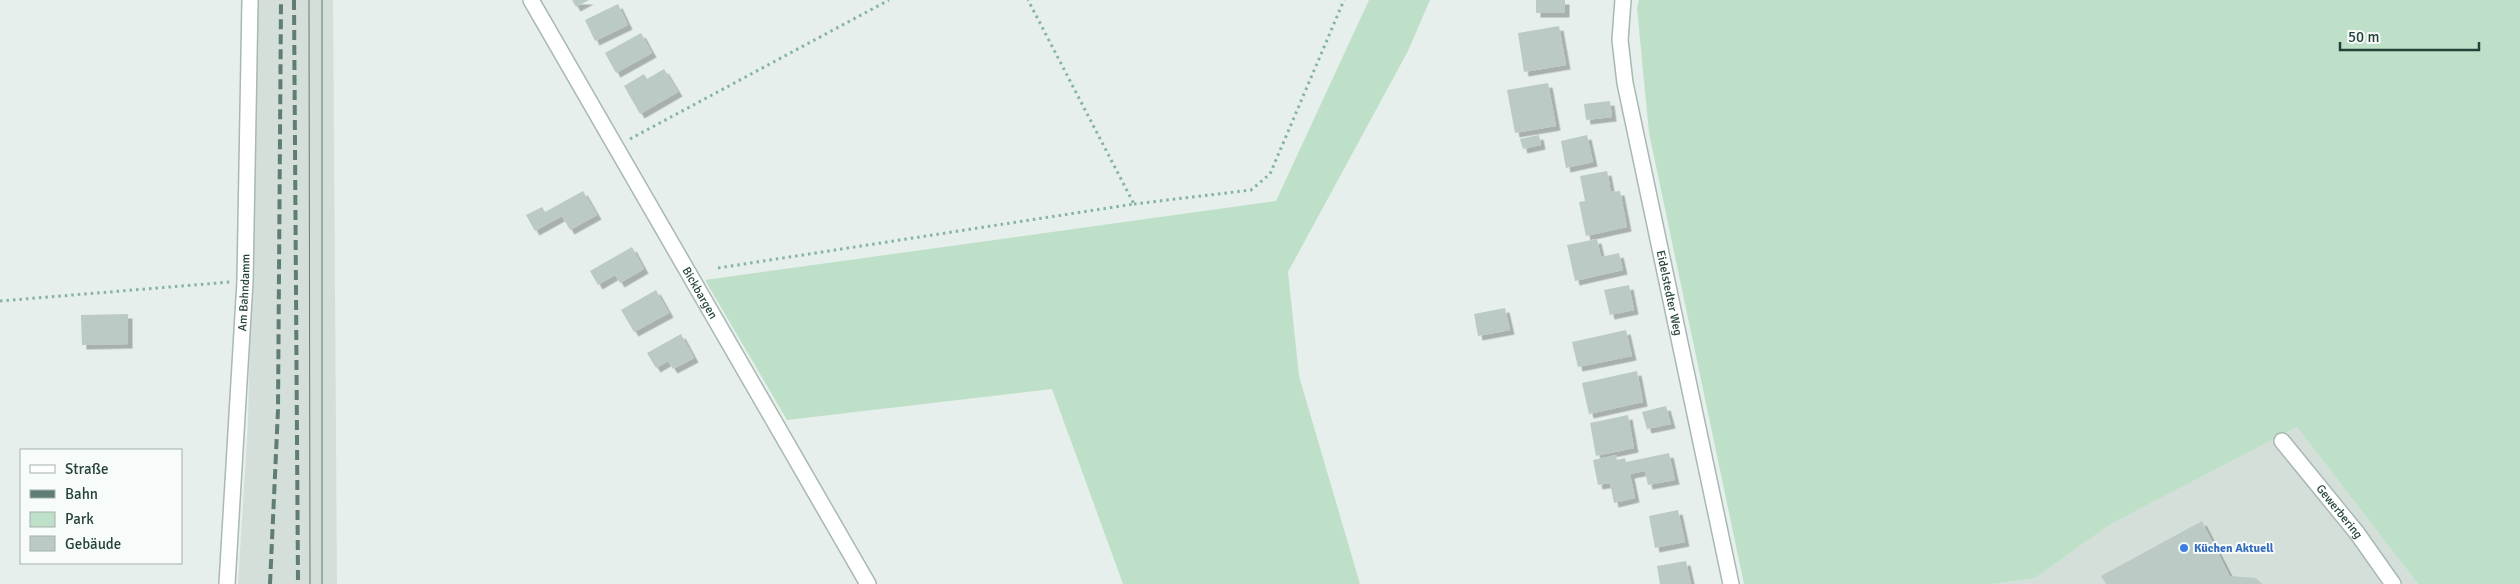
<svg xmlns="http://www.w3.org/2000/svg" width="2520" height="584" font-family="Signika,sans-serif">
  <defs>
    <filter id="shadow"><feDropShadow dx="4.5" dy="4.5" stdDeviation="0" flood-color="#0004"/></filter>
  </defs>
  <rect width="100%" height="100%" fill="#e6efeb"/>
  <path fill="#d4dfda" d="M257 0H333L337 584H238L248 423Z
    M2297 427 2418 584H1992L2035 578 2111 524Z"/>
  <path fill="#bfe0c8" d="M1369 0H1430L1408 51 1288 272 1299 376 1360 584H1123L1052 389 787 420 705 280 1276 201Z
    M1639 0H2520V584H2418L2297 427 2111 524 2035 578 1992 584H1744L1649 133 1637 8Z"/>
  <path fill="#bbcac4" filter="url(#shadow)" d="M572 0H589L576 7Z
    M1536 0H1565V13H1536Z
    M618 4 628 25 595 41 585 20Z
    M1559 26 1566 65 1524 72 1518 33Z
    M641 33 652 53 616 73 605 53Z
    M664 69 678 92 640 114 624 86 644 74 647 79Z
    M1548 83 1556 126 1515 133 1507 90Z
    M1610 101 1612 117 1586 120 1584 104Z
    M1539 135 1541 145 1523 149 1520 139Z
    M1587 135 1593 162 1566 168 1561 141Z
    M1607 171 1611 192 1620 191 1627 227 1586 236 1579 202 1585 201 1580 176Z
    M583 191 597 215 570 230 562 216 535 231 526 215 542 207 545 212Z
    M1597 239 1601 257 1619 253 1623 270 1575 281 1567 245Z
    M632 247 644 269 620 283 615 275 598 285 590 271Z
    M1629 285 1634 310 1610 315 1604 290Z
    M656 290 669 313 634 332 621 310Z
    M1505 308 1510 330 1478 336 1474 314Z
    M128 314V344L82 345 81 315Z
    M1626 330 1632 356 1578 367 1572 342Z
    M681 334 694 358 673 369 668 361 656 368 647 353Z
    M1637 371 1643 402 1589 414 1582 383Z
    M1666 406 1671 424 1647 429 1642 412Z
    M1628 415 1634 448 1596 456 1590 423Z
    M1669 453 1675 480 1648 485 1645 471 1630 474 1635 498 1614 503 1610 483 1598 485 1593 460 1616 455 1617 460 1625 458 1626 462Z
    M1678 510 1685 542 1655 548 1649 516Z
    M2202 521 2230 576 2256 578 2262 584H2106L2101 576Z
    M1686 561 1691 584H1660L1657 566Z"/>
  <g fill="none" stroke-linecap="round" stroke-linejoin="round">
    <defs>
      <g id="street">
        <path id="s1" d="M531 0 868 584"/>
        <path id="s2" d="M1623 0 1620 40 1625 83 1731 584"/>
        <path id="s3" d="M2282 441 2357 533 2393 584"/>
        <path id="s4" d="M227 584 245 281 250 0"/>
      </g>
    </defs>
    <use href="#street" stroke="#a8b8b2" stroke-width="18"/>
    <path stroke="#86b3a5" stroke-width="3" stroke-dasharray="2.5 4" stroke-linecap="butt" d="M630 139 889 0
      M1134 204 1251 190 1270 174 1344 0
      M718 268 1134 204 1028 0
      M0 301 230 282"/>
    <use href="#street" stroke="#fff" stroke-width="15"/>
    <path stroke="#5f7d75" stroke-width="1" d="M309 0 310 584
      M322 0V584"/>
    <path stroke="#5f7d75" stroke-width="4" stroke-dasharray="10 5" stroke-linecap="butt" d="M294 0 298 584
      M270 584 278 410 281 0"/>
  </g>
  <circle fill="#3f7fe0" stroke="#f7fbf9" stroke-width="2" cx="2184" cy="548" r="5"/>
  <g text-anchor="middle" stroke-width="4" stroke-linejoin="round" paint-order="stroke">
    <g font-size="12" fill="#24423a" stroke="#f7fbf9">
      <text dy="4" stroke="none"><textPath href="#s4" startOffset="292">Am Bahndamm</textPath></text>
      <text dy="4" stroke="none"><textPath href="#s1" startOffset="338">Bickbargen</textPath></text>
      <text dy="4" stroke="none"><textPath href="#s2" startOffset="298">Eidelstedter Weg</textPath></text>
      <text dy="4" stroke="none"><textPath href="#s3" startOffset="91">Gewerbering</textPath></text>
    </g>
    <g font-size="12" font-weight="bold" fill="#366cbe" stroke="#f7fbf9" text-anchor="start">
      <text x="2194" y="552">Küchen Aktuell</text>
    </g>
  </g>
  <rect x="20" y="449" width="162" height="115" fill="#f7fbf9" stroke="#a3b1ad"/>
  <rect x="30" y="465" width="25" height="8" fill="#ffffff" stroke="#a3b1ad"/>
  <text x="65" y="474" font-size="15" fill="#24423a">Straße</text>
  <rect x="30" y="490" width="25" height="8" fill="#5f7d75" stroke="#a3b1ad"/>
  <text x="65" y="499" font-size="15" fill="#24423a">Bahn</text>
  <rect x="30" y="512" width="25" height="15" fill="#bfe0c8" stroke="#a3b1ad"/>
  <text x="65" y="524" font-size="15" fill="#24423a">Park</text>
  <rect x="30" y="536" width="25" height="15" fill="#bbcac4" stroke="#a3b1ad"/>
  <text x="65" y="549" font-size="15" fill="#24423a">Gebäude</text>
  <path d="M2340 42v8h139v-8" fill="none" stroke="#24423a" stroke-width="2.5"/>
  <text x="2348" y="42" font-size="15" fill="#24423a" stroke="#f7fbf9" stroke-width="4" paint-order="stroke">50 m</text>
</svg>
